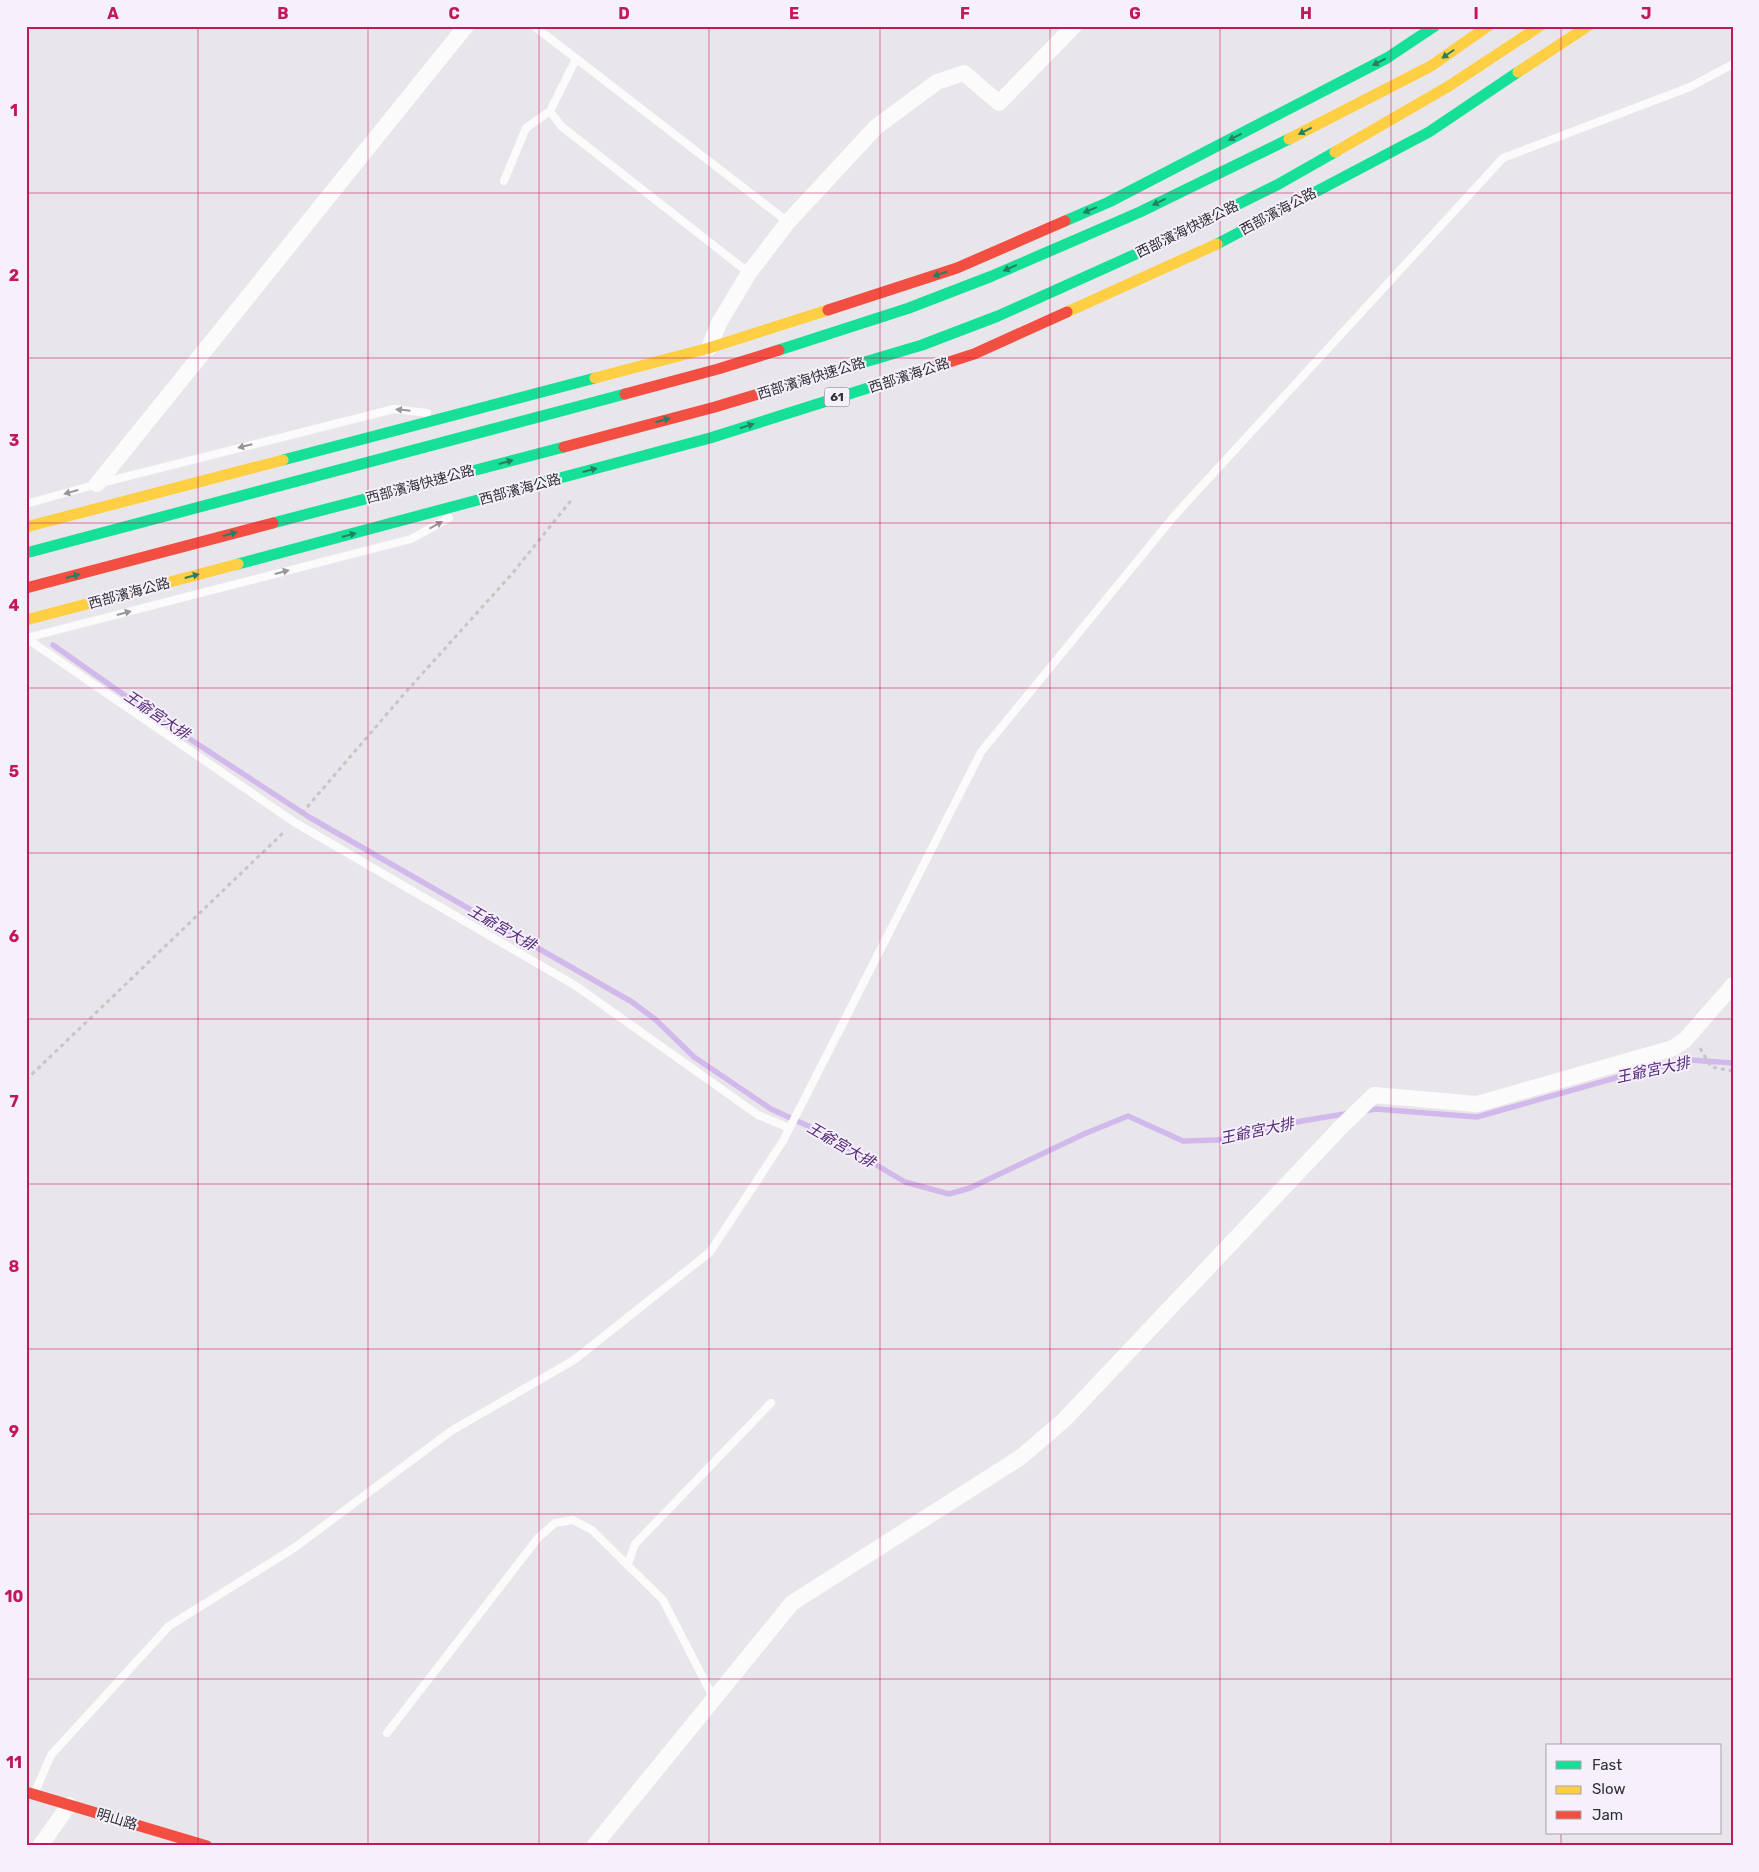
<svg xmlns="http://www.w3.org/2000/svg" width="1759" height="1872" font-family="Rubik,'Noto Sans TC',sans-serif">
  <rect width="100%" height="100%" fill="#e8e5eb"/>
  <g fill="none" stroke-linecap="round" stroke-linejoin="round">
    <path stroke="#d1b9eb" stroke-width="5.5" d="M53 645 147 711 309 817 632 1002 656 1020 694 1057 771 1109 819 1131 905 1182 949 1194 970 1188 1084 1134 1128 1116 1183 1141 1218 1140 1302 1121 1350 1113
      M1364 1111 1376 1109 1477 1117 1640 1071 1690 1060 1733 1063"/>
    <path stroke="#c7c5c8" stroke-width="3" stroke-dasharray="4 4" stroke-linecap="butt" d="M302 813 404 694 511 575 573 498
      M1700 1048 1711 1067 1733 1071
      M26 1080 285 831"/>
    <path stroke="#fcfbfc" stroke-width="8" d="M534 26 788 222
      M550 111 576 59
      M504 181 526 128 550 111 561 126 749 273
      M26 504 97 484 394 409 427 413
      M26 638 294 822 576 986 758 1115 789 1128
      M26 638 411 539 449 518
      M628 1564 635 1544 771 1403
      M387 1733 538 1538 555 1523 573 1520 592 1530 663 1600 714 1699
      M35 1792 51 1755 169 1626 294 1548 451 1431 574 1360 710 1252 783 1141 981 752 1175 515 1503 158 1690 87 1733 64"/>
    <path stroke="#fcfbfc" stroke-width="16" d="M709 348 719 323 749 273 788 222 876 127 937 82 964 73 999 103 1074 26
      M97 484 466 26
      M40 1846 69 1805
      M594 1846 792 1603 1021 1457 1064 1420 1341 1127 1374 1095 1477 1104 1673 1048 1685 1040 1733 985"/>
    <path stroke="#16e098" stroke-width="11" d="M1065 221 1109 202 1387 58 1435 26
      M1217 244 1429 132 1518 72
      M779 350 909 308 992 276 1140 212 1289 139
      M808 379 922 345 998 316 1156 245 1277 185 1335 152
      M283 460 595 378
      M273 523 564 447
      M26 553 625 394
      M238 564 710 438 906 376"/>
    <path stroke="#ffcf43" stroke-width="11" d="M1518 72 1588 26
      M1289 139 1431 66 1488 26
      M1335 152 1449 86 1540 26
      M1067 312 1217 244
      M595 378 709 348 828 310
      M26 527 283 460
      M26 620 238 564"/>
    <path stroke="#f24e42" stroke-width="11" d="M828 310 957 268 1065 221
      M906 376 974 354 1067 312
      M625 394 718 369 779 350
      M564 447 715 407 808 379
      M26 588 273 523
      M26 1792 207 1846"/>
  </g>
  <defs><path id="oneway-solid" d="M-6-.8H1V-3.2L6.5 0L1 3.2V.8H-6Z" transform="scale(1.25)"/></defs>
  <g fill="#257f61">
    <use href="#oneway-solid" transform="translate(1448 54) rotate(145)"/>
    <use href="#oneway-solid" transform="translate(1379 62) rotate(153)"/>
    <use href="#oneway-solid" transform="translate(1305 131) rotate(153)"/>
    <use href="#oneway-solid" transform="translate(1235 137) rotate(153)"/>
    <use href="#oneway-solid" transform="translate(1159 202) rotate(154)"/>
    <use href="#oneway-solid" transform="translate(1090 210) rotate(157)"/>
    <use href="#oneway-solid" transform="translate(1010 268) rotate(156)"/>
    <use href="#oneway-solid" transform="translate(940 274) rotate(162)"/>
    <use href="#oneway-solid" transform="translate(663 420) rotate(-15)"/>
    <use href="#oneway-solid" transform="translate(747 426) rotate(-18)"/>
    <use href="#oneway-solid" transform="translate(506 462) rotate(-15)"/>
    <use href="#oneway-solid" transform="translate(590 470) rotate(-15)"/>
    <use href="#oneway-solid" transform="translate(230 534) rotate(-15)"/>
    <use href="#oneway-solid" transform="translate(349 535) rotate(-15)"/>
    <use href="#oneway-solid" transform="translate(73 576) rotate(-15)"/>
    <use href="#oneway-solid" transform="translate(192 576) rotate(-15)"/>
  </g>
  <g fill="#979698">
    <use href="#oneway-solid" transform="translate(403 410) rotate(-174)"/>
    <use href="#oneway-solid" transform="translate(245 446) rotate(166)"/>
    <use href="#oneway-solid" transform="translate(71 492) rotate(164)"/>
    <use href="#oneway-solid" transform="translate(436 525) rotate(-29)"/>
    <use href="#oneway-solid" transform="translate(282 572) rotate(-15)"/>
    <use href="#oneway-solid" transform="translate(124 613) rotate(-15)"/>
  </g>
  <path fill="none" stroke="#c2185b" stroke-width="1" stroke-opacity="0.55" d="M198 26V1846M368 26V1846M539 26V1846M709 26V1846M880 26V1846M1050 26V1846M1220 26V1846M1391 26V1846M1561 26V1746M26 193H1733M26 358H1733M26 523H1733M26 688H1733M26 853H1733M26 1019H1733M26 1184H1733M26 1349H1733M26 1514H1733M26 1679H1733M1561 1833V1846"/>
  <g text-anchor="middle" stroke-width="4" stroke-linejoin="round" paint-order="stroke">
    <rect fill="#f5f0fb" stroke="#6c6a70" stroke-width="1" x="824.5" y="387.5" width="25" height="19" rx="4"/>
    <g font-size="12" font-weight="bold" fill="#323034">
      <text x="837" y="401">61</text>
    </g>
    <g font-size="14" fill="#323034" stroke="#f5f0fb">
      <text transform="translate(1278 211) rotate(-28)" y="5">西部濱海公路</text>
      <text transform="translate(1187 229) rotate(-26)" y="5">西部濱海快速公路</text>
      <text transform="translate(909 375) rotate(-18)" y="5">西部濱海公路</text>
      <text transform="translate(811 378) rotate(-17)" y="5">西部濱海快速公路</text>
      <text transform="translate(420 484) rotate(-15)" y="5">西部濱海快速公路</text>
      <text transform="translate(520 489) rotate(-15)" y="5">西部濱海公路</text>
      <text transform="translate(129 593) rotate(-15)" y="5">西部濱海公路</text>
      <text transform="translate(117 1819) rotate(17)" y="5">明山路</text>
    </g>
    <g font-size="15" font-style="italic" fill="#542978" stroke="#f5f0fb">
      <text transform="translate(157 715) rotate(34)" y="5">王爺宮大排</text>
      <text transform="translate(502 928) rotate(30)" y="5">王爺宮大排</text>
      <text transform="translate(1653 1070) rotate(-12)" y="5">王爺宮大排</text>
      <text transform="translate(1257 1131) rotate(-12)" y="5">王爺宮大排</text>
      <text transform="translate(841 1145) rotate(30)" y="5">王爺宮大排</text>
    </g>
  </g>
  <rect width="1759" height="1872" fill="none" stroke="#f5f0fb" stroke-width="55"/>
  <rect x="1546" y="1744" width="175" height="90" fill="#f5f0fb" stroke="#a7a3ab"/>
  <rect x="1556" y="1761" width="25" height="8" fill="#16e098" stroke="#a7a3ab"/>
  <text x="1592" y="1770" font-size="15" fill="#323034">Fast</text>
  <rect x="1556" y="1786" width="25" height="8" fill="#ffcf43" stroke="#a7a3ab"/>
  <text x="1592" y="1794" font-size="15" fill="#323034">Slow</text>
  <rect x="1556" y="1811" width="25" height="8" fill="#f24e42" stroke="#a7a3ab"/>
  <text x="1592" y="1820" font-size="15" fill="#323034">Jam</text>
  <rect x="28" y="28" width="1704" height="1816" fill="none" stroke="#c2185b" stroke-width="2"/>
  <g font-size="16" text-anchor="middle" font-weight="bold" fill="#c2185b">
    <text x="113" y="19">A</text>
    <text x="283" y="19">B</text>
    <text x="454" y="19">C</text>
    <text x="624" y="19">D</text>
    <text x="794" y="19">E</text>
    <text x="965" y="19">F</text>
    <text x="1135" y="19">G</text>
    <text x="1306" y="19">H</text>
    <text x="1476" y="19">I</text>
    <text x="1646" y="19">J</text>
    <text x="14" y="116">1</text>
    <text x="14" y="281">2</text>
    <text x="14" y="446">3</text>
    <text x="14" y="611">4</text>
    <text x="14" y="777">5</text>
    <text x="14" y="942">6</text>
    <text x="14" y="1107">7</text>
    <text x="14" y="1272">8</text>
    <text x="14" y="1437">9</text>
    <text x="14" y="1602">10</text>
    <text x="14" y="1768">11</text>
  </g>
</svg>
